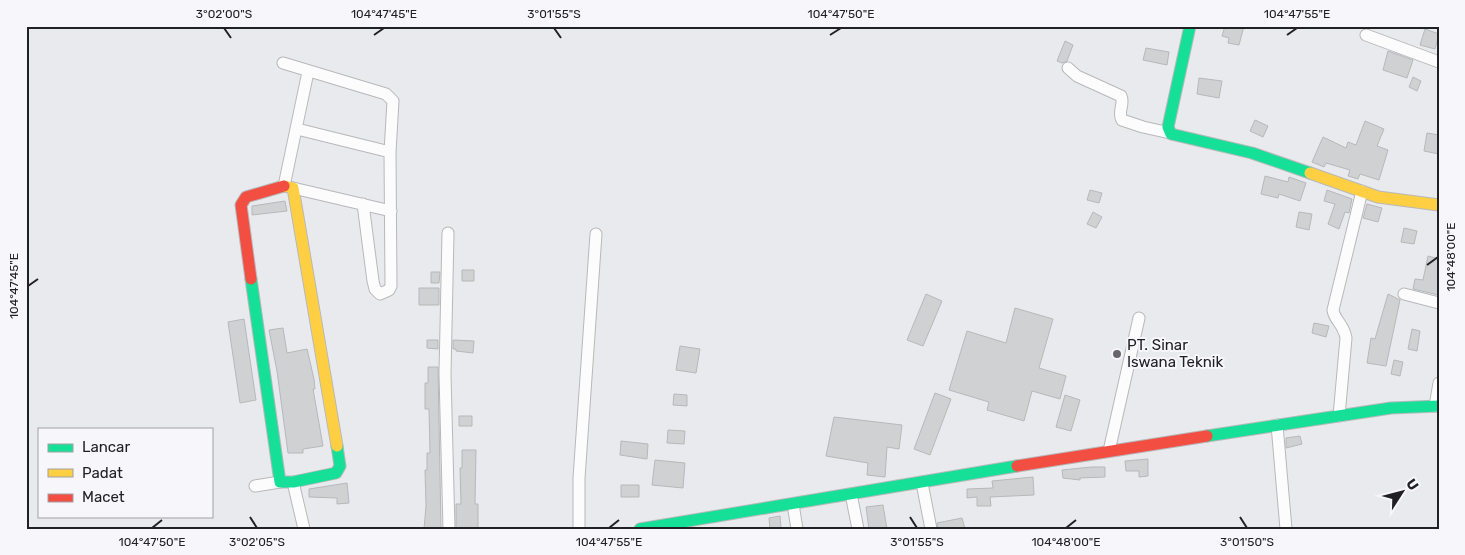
<svg xmlns="http://www.w3.org/2000/svg" width="1465" height="555" font-family="Rubik,sans-serif">
  <rect width="100%" height="100%" fill="#e9eaed"/>
  <path fill="#d0d1d2" stroke="#b7b8b9" d="M1225 26H1244L1239 45 1228 43 1229 38 1222 36Z
    M1425 29 1439 34 1435 49 1420 45Z
    M1065 41 1073 45 1067 61 1062 63 1057 61Z
    M1146 48 1169 52 1167 65 1143 60Z
    M1388 51 1413 60 1407 78 1383 70Z
    M1413 77 1421 81 1417 91 1409 87Z
    M1199 78 1222 81 1219 98 1197 94Z
    M1255 120 1268 126 1263 137 1250 131Z
    M1365 121 1384 129 1377 146 1388 150 1379 180 1360 174 1358 179 1348 176 1350 170 1326 163 1324 167 1312 162 1323 137 1346 148 1348 142 1356 145Z
    M1427 133 1439 135V154L1424 151Z
    M1265 176 1288 182 1289 177 1306 183 1300 201 1279 194 1278 198 1261 194Z
    M1090 190 1102 193 1099 203 1087 200Z
    M1327 190 1352 199 1349 213 1345 212 1339 229 1328 224 1335 204 1324 201Z
    M285 201 287 211 252 215V206Z
    M1367 204 1382 208 1378 222 1363 218Z
    M1093 212 1102 217 1096 228 1087 224Z
    M1299 212 1312 214 1309 230 1296 227Z
    M1404 228 1417 231 1414 244 1401 242Z
    M1428 256 1439 259V295L1413 289 1415 279 1423 280Z
    M462 270H474V281H462Z
    M431 272H440L439 283H431Z
    M419 288H439V305H419Z
    M926 294 942 301 923 346 907 340Z
    M1388 294 1400 300 1386 366 1367 363 1371 338 1375 339Z
    M1015 308 1053 319 1039 368 1066 376 1060 399 1032 391 1024 421 987 410 989 402 949 390 967 331 1006 343Z
    M244 319 256 400 240 403 228 322Z
    M1314 323 1329 326 1326 337 1312 333Z
    M283 328 287 353 307 349 314 379 315 389H313L323 446 303 449V453H288L277 371 269 330Z
    M1412 329 1420 331 1417 351 1408 349Z
    M427 340H438V349L427 348Z
    M453 340 474 341 473 353 456 351V349H453Z
    M680 346 700 349 696 373 676 370Z
    M1394 360 1403 362 1400 376 1391 374Z
    M428 367H438L441 529H424L426 506 425 470H427V453H430L429 409H425V383H428Z
    M935 393 951 399 930 455 914 449Z
    M674 394 687 395V406L673 405Z
    M1065 395 1080 400 1071 431 1056 427Z
    M459 416H472V426H459Z
    M834 417 902 425 899 449 887 447 885 477 867 475 868 463 826 456Z
    M668 430 685 431 684 444 667 443Z
    M1300 436 1302 444 1286 448V438Z
    M621 441 648 444 647 459 620 455Z
    M462 450H476L475 504H478V529H456V504H461L460 468H462Z
    M1148 459V476L1139 477V471H1126L1125 461Z
    M655 460 685 463 683 488 652 485Z
    M1091 467H1105V477L1080 478V480L1063 478 1062 470Z
    M1033 477 1034 495 990 497 991 506H977V497L967 498V489L993 488 992 481Z
    M347 483 349 503 337 504V498L309 497V489Z
    M621 485H639V497H621Z
    M883 505 887 529H869L866 507Z
    M780 516 781 528 770 529 769 518Z
    M962 518 965 529H938L937 523Z"/>
  <g fill="none" stroke-linecap="round" stroke-linejoin="round">
    <defs>
      <path id="street" d="M1366 35 1439 62
        M283 63 386 94 393 101 390 152 391 286 389 290 380 294 375 289 373 281 363 204
        M1068 68 1077 76 1121 96C1125 104 1117 112 1122 120L1143 127 1170 133
        M297 129 390 152
        M284 186 308 72
        M293 188 391 211
        M448 233 445 374 449 529
        M1404 294 1439 303
        M1435 406 1439 383
        M1339 416 1346 338C1344 324 1334 320 1333 310L1362 191
        M1277 425 1286 529
        M1109 451 1139 318
        M293 482 304 529
        M922 483 931 529
        M255 486 280 482
        M851 494 858 529
        M793 504 797 529
        M579 529V478L596 234"/>
      <path id="fast" d="M1190 26 1168 127 1171 134 1252 153 1310 173
        M251 279 280 482H293L336 473 340 466 337 446
        M1207 436 1391 408 1439 406
        M640 529 1017 466"/>
      <path id="slow" d="M1310 173 1378 197 1439 205
        M284 186 293 188 337 446"/>
      <path id="jam" d="M251 279 241 205 246 197 284 186
        M1017 466 1207 436"/>
    </defs>
    <use href="#street" stroke="#b8b8bb" stroke-width="13"/>
    <use href="#fast" stroke="#b8b8bb" stroke-width="13"/>
    <use href="#slow" stroke="#b8b8bb" stroke-width="13"/>
    <use href="#jam" stroke="#b8b8bb" stroke-width="13"/>
    <use href="#street" stroke="#fcfcfc" stroke-width="11"/>
    <use href="#fast" stroke="#16e098" stroke-width="11"/>
    <use href="#slow" stroke="#ffcf43" stroke-width="11"/>
    <use href="#jam" stroke="#f24e42" stroke-width="11"/>
  </g>
  <path fill="none" stroke="#212123" stroke-width="2" d="M224 28 231 38M554 28 561 38M374 35 384 28M830 35 841 28M1287 35 1297 28M1427 265 1438 257M28 286 38 279M250 517 257 528M910 517 917 528M1240 517 1247 528M152 528 162 520M609 528 619 520M1066 528 1076 520"/>
  <circle fill="#67676a" stroke="#f6f6fb" stroke-width="2" cx="1117" cy="354" r="5"/>
  <g text-anchor="middle" stroke-width="4" stroke-linejoin="round" paint-order="stroke">
    <g font-size="15" fill="#212123" stroke="#f6f6fb" text-anchor="start">
      <text x="1127" y="350">PT. Sinar<tspan x="1127" dy="17">Iswana Teknik</tspan></text>
    </g>
  </g>
  <rect width="1465" height="555" fill="none" stroke="#f6f6fb" stroke-width="55"/>
  <rect x="38" y="428" width="175" height="90" fill="#f6f6fb" stroke="#a1a1a5"/>
  <rect x="48" y="444" width="25" height="8" fill="#16e098" stroke="#a1a1a5"/>
  <text x="82" y="452" font-size="15" fill="#212123">Lancar</text>
  <rect x="48" y="469" width="25" height="8" fill="#ffcf43" stroke="#a1a1a5"/>
  <text x="82" y="478" font-size="15" fill="#212123">Padat</text>
  <rect x="48" y="494" width="25" height="8" fill="#f24e42" stroke="#a1a1a5"/>
  <text x="82" y="502" font-size="15" fill="#212123">Macet</text>
  <g transform="translate(1402 492) rotate(54)" stroke="#f6f6fb" stroke-width="4" paint-order="stroke">
  <path d="M0-4L9 19L0 12L-9 19Z" fill="#212123"/>
  <text y="-8" font-size="14" font-weight="bold" text-anchor="middle" fill="#212123">U</text>
  </g>
  <rect x="28" y="28" width="1410" height="500" fill="none" stroke="#212123" stroke-width="2"/>
  <g font-size="12" text-anchor="middle" fill="#212123">
    <text x="224" y="18">3°02'00"S</text>
    <text x="384" y="18">104°47'45"E</text>
    <text x="554" y="18">3°01'55"S</text>
    <text x="841" y="18">104°47'50"E</text>
    <text x="1297" y="18">104°47'55"E</text>
    <text transform="translate(1451 257) rotate(-90)" y="4">104°48'00"E</text>
    <text transform="translate(14 286) rotate(-90)" y="4">104°47'45"E</text>
    <text x="152" y="546">104°47'50"E</text>
    <text x="257" y="546">3°02'05"S</text>
    <text x="609" y="546">104°47'55"E</text>
    <text x="917" y="546">3°01'55"S</text>
    <text x="1066" y="546">104°48'00"E</text>
    <text x="1247" y="546">3°01'50"S</text>
  </g>
</svg>
